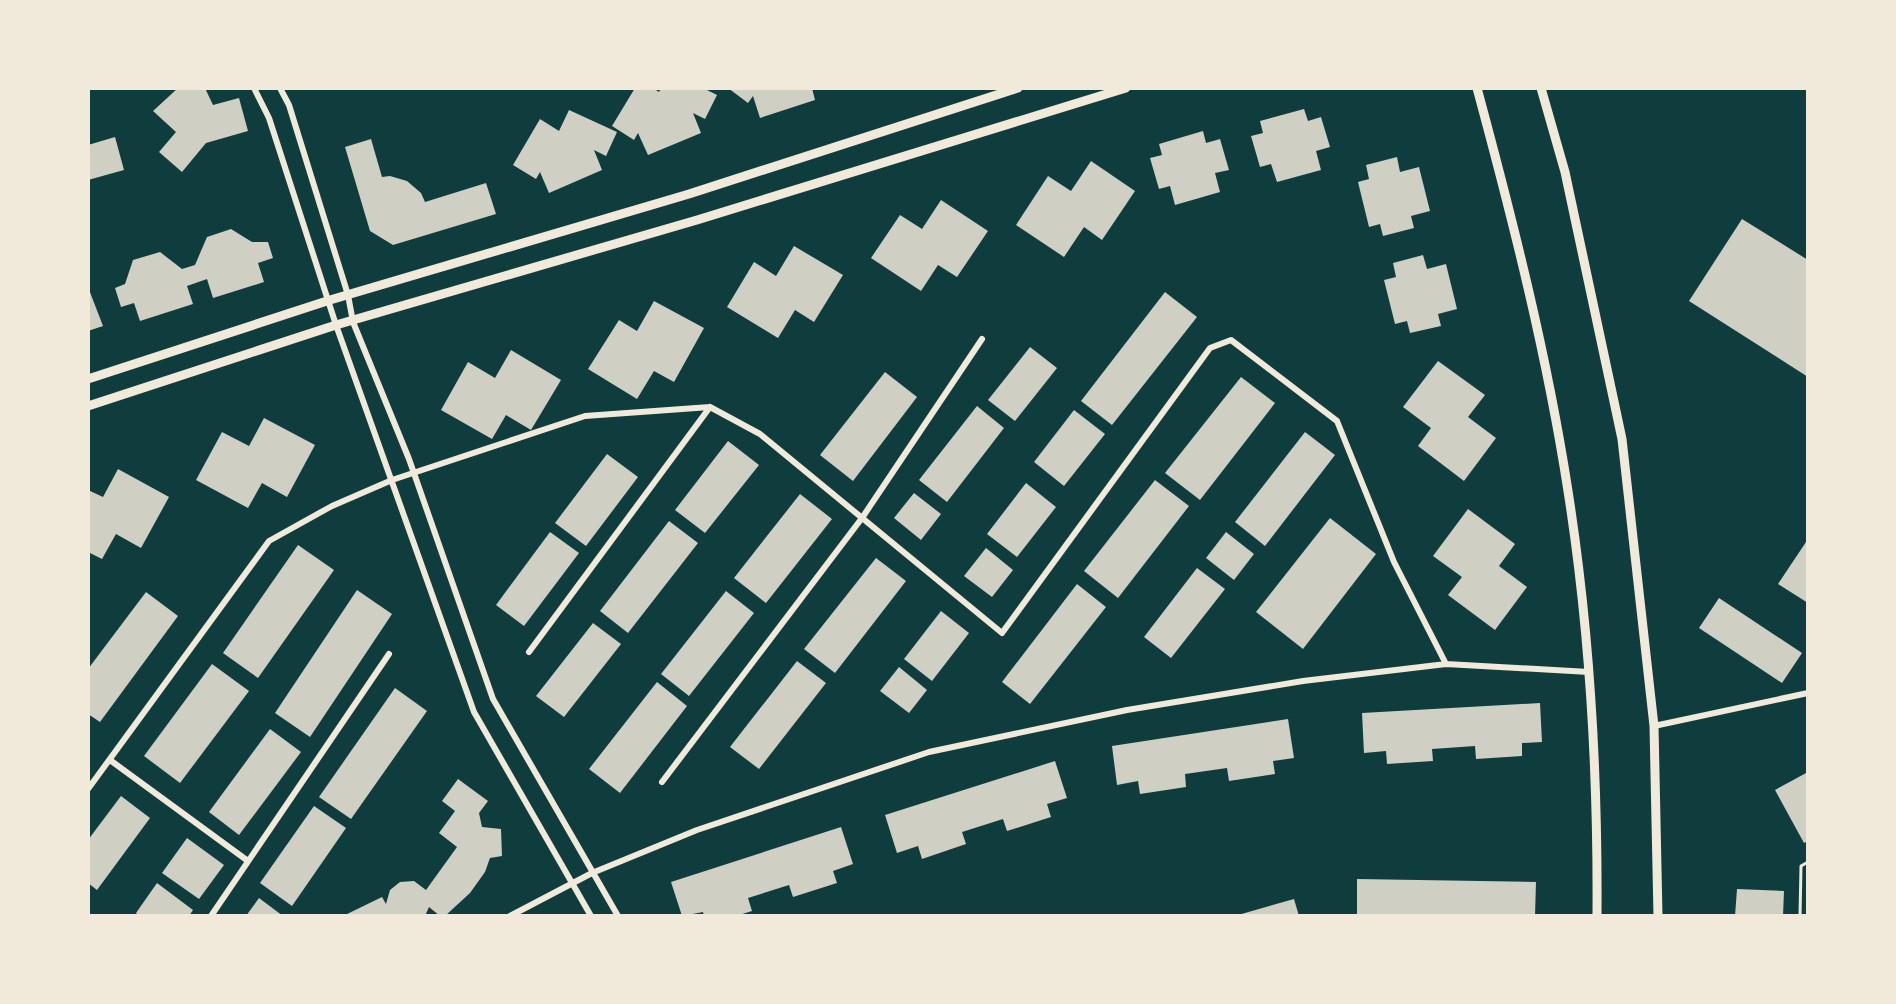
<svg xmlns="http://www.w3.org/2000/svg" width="1896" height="1004" font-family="Literata,serif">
  <rect width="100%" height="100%" fill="#0f3d3e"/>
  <path fill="#cfcfc3" d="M178 88H205L213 105 239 98 248 131 206 143 182 172 159 152 176 132 153 111Z
    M635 88H653L659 92 661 88H703L717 95 705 119 693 113 701 133 648 155 638 133 634 140 612 126Z
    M728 88H812L815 100 760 118 753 96 748 103Z
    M1304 109 1308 121 1321 117 1330 147 1316 151 1321 170 1277 182 1271 164 1260 167 1251 136 1263 133 1260 121Z
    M569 110 617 132 606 156 594 150 602 170 549 193 540 172 536 179 513 165 540 119 559 131Z
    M1203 131 1206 143 1220 139 1229 170 1215 173 1220 192 1175 205 1170 186 1159 189 1150 158 1162 155 1159 144Z
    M115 137 124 170 88 180V145Z
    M371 139 382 177 390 176 407 181 421 193 425 202 486 183 496 214 393 245 370 231 345 147Z
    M1397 157 1400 172 1419 167 1430 211 1411 216 1414 228 1383 236 1380 224 1369 227 1358 182 1369 179 1366 165Z
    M1091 161 1135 191 1102 240 1084 227 1064 257 1016 225 1048 176 1071 191Z
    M941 200 988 231 957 277 938 265 921 291 871 258 900 215 922 229Z
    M1742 219 1808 260V377L1689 301Z
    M231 229 252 242H268L273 258 258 263 264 282 213 298 207 279 187 286 193 304 140 321 134 303 121 307 115 288 125 284 133 260 160 252 182 269 195 265 207 237Z
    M794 246 843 275 814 322 795 310 778 338 727 307 754 262 776 276Z
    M1423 255 1427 269 1446 264 1457 309 1438 314 1441 326 1410 333 1407 321 1395 324 1384 280 1396 277 1393 263Z
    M88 287 103 326 88 331Z
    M1165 292 1197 317 1112 425 1081 401Z
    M654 301 704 328 674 382 654 371 637 399 588 369 619 320 637 331Z
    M1030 347 1057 368 1015 421 988 400Z
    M511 350 561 380 531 430 506 415 492 439 441 410 468 362 495 378Z
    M1438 361 1485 395 1468 417 1496 438 1464 481 1418 446 1431 428 1403 407Z
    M885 372 917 397 853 481 820 455Z
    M1241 377 1275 403 1200 500 1165 473Z
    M977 406 1004 428 947 502 919 480Z
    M1074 410 1105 434 1064 486 1034 462Z
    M264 418 315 445 287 497 262 483 248 508 196 480 222 432 249 446Z
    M1305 432 1335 455 1265 546 1235 522Z
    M728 441 759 465 705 533 675 510Z
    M607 454 638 477 586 546 555 523Z
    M118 469 169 497 141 548 116 534 102 559 88 552V490L103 497Z
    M1155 480 1189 506 1118 598 1084 571Z
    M1026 483 1056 507 1017 557 987 534Z
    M914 493 941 514 921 540 894 518Z
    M800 494 832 519 766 603 734 578Z
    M1468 509 1515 544 1499 566 1527 587 1495 630 1448 595 1462 577 1433 556Z
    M1330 518 1376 554 1303 649 1256 612Z
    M669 521 698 543 628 633 600 611Z
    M550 532 579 553 524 626 496 605Z
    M1226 532 1254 554 1234 580 1206 558Z
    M1808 539V603L1778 584Z
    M298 545 334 570 258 678 223 653Z
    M986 548 1013 570 992 597 964 576Z
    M876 558 906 581 835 673 804 649Z
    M1197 568 1225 589 1171 658 1144 637Z
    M1077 584 1106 607 1030 704 1002 682Z
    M357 590 392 614 310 737 275 713Z
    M726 591 754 613 689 696 661 674Z
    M146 592 178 616 100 722 88 714V669Z
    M1719 598 1802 653 1782 683 1699 628Z
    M941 611 969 633 932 681 904 659Z
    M593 623 621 644 564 717 536 696Z
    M797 661 826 683 759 769 730 747Z
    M212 664 249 691 180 783 144 756Z
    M899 667 927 690 909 713 880 691Z
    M657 682 687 706 620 793 589 769Z
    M395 688 427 711 351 819 319 797Z
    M1540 703 1542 742 1522 743V756L1476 759 1475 746 1432 749 1433 761 1387 764 1386 751 1364 753 1362 713Z
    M1288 719 1294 758 1273 761 1275 774 1229 781 1227 768 1185 774 1186 787 1140 794 1138 781 1117 785 1112 746Z
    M270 729 301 752 239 835 209 812Z
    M1055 761 1067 798 1047 804 1051 817 1007 831 1003 819 962 832 966 844 922 859 918 846 897 853 885 815Z
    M1808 772V841L1804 843 1775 790Z
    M458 779 488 801 479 813 482 827 501 829 502 856 490 858 485 872 470 893 445 916H440L429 907 425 916H343L382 897 386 904 390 890 400 882 414 881 426 890 457 847 439 833 455 811 442 801Z
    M121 796 150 818 97 890 88 883V840Z
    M314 806 346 828 292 906 260 883Z
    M841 827 853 864 833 871 837 883 793 897 789 885 748 898 752 911 736 916H704L703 912 682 916 671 882Z
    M187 838 224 865 199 899 162 873Z
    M1357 879 1536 882 1535 916H1357Z
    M157 883 193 910 189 916H139L136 913Z
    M1737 889 1784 891 1783 916H1735Z
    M259 898 283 916H246Z
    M1294 899 1299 916H1238V915Z"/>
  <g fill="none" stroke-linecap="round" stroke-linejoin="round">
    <path stroke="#f1e9da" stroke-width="3" d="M1800 916 1801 866 1808 862"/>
    <path stroke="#f1e9da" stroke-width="6" d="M254 88 269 118 336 325 474 712 591 916
      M280 88 289 105 348 295 353 322 409 459 493 699 618 916
      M529 652 710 407
      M1654 726 1808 693
      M110 760 248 861
      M662 782 862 518 982 339
      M88 789 269 541 332 506 392 480 585 416 710 407 760 434 1002 633 1210 348 1231 340 1337 421 1394 562 1446 664
      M211 916 389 654
      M510 916 592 873 697 830 929 752 1127 710 1303 681 1446 664 1589 672"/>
    <path stroke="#f1e9da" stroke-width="9" d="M1477 88C1513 221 1547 355 1568 491 1590 631 1598 773 1597 916
      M1541 88 1565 172 1622 439 1654 726 1658 916
      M88 379 330 300 689 194 1018 88
      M88 406 336 325 697 220 1126 88"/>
  </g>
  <rect width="1896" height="1004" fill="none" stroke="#f1e9da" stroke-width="180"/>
</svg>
